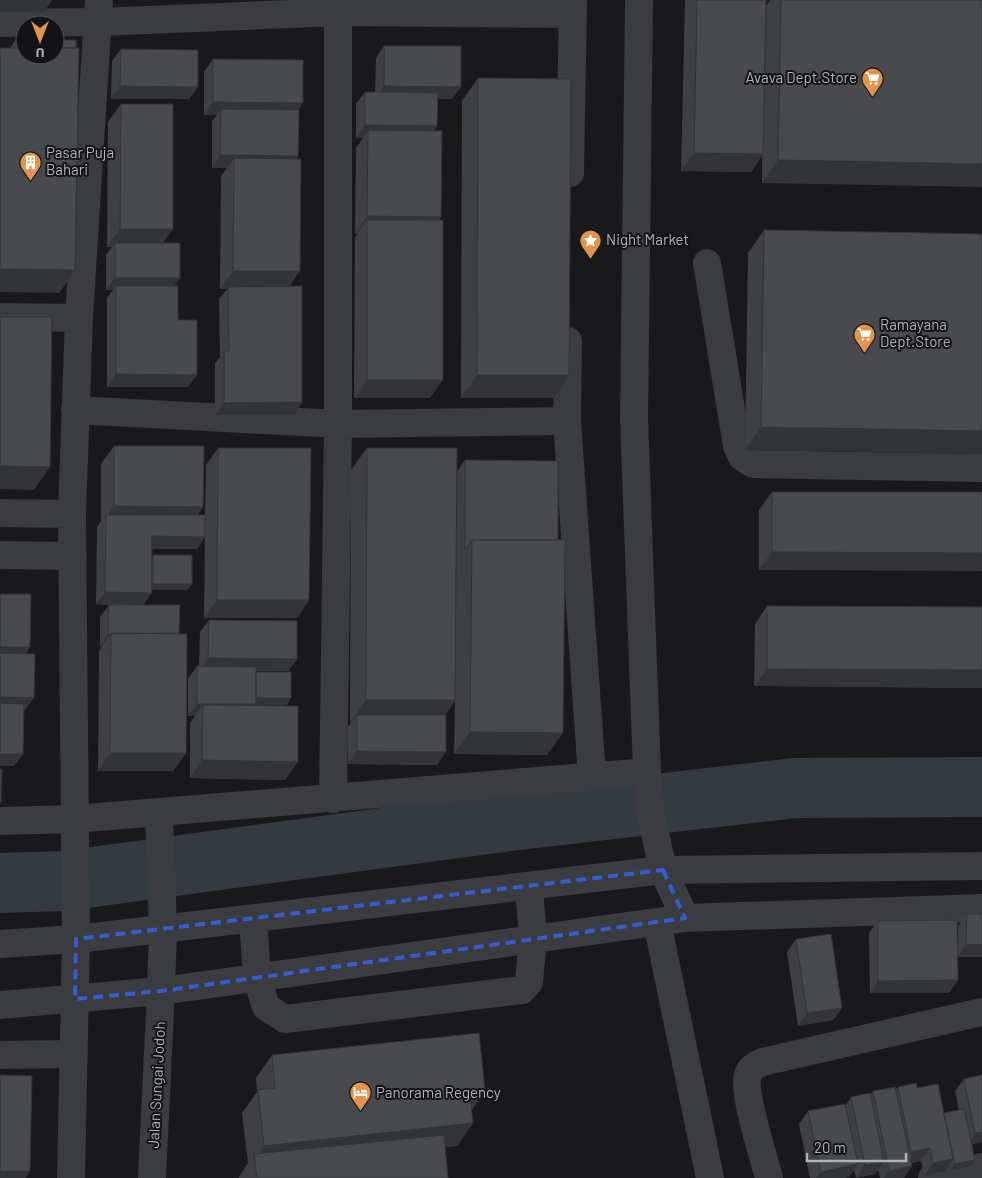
<svg xmlns="http://www.w3.org/2000/svg" width="982" height="1178" font-family="Barlow,sans-serif">
  <rect width="100%" height="100%" fill="#19191b"/>
  <g fill="none" stroke-linecap="round" stroke-linejoin="round">
    <path stroke="#323c40" stroke-width="60" d="M0 883 63 881 509 821 795 788 982 787"/>
    <path stroke="#3a3c3f" stroke-width="28" d="M639 0 634 419 647 772 650 810 663 870 685 918
      M0 23 99 22 338 12 572 14
      M570 173 573 0
      M707 263 737 446 742 457 753 464 982 468
      M0 317 79 318
      M568 341 567 421 592 776
      M75 410 338 424 567 421
      M0 513 72 514
      M0 555 73 556
      M333 799 338 424V12
      M0 821 74 819 647 772
      M253 919 257 978 266 1007 285 1019 522 990 529 982 533 939 529 887
      M657 922 710 1178
      M0 944 76 939 663 870 982 866
      M0 1005 161 991 685 918 982 908
      M0 1055 74 1054
      M71 1178 76 939 72 514 79 318 99 0
      M152 1178 161 991 163 929 159 813
      M769 1178C764 1158 742 1091 748 1075 750 1068 756 1065 762 1062L982 1012
      M932 1178 982 1167"/>
  </g>
  <path fill="#3e4042" d="M685 0H766V6L770 0H982L762 183V155L751 172 681 171Z
    M16 39 75 270 59 293 10 48Z
    M384 46 452 99H438L437 126 434 131 441 217 439 220 430 398H354L355 238 357 234H355L356 148 363 138H356V104L365 92H375L376 58Z
    M121 49 198 87 189 99H111L112 61Z
    M213 59 298 110 297 159 290 286 302 402 294 415H215V363L220 357 219 299 227 289H220L221 176 227 168H212V121L217 115H204V72Z
    M478 78 569 375 554 398H461L462 101Z
    M121 104 163 243 180 278 174 286 188 387H107V298L113 290H106V255L112 247H107L108 122Z
    M764 230 982 234 745 450 748 253Z
    M114 446 203 507 197 515H205L206 465 218 448 309 600 297 618H204L205 537 197 549H152V557L153 555 192 584 187 590H152L143 605 179 633 186 753 173 771H98L99 651 102 646H100V617L109 605 96 604 97 527 101 521V464Z
    M367 448 457 472 465 460 547 755 454 754 455 701 445 715 437 765 348 764V727L351 723H350L351 470Z
    M772 492H982V570H759V510Z
    M767 606 982 607V688L754 686 755 624Z
    M209 620 297 659 288 671H256V673L287 705H255L285 780 190 778V723L195 716H188V679L197 666H199L200 632Z
    M967 914 982 957H958V926Z
    M878 921 949 993H870L869 933Z
    M796 939 842 1008 833 1020 798 1026 787 952Z
    M272 1055 472 1110 457 1146 445 1147 448 1178H239V1177L248 1163 242 1113 257 1092 256 1078Z
    M982 1075V1142L972 1144 975 1160 970 1166 950 1170 949 1165 945 1171 924 1176 921 1161 911 1163 904 1178H880L878 1170 875 1174 856 1178 854 1170 849 1177 843 1178H810L799 1124 808 1111 846 1105 851 1097 870 1095 873 1091 896 1089 898 1087 917 1088 944 1114 959 1110 955 1091 964 1079Z"/>
  <path fill="#323436" d="M0 0H52L44 12H0Z
    M120 86 198 87 189 99H111Z
    M384 86 461 87 452 99H375Z
    M213 102 303 103 294 116 221 109 217 115H204Z
    M365 125 437 126 429 139 368 130 363 138H356Z
    M694 153 763 154 751 172 681 171Z
    M220 155 298 156 290 168 234 158 227 168H212Z
    M778 160 982 164V187L762 183Z
    M367 216 441 217 428 235 367 220 357 234H355Z
    M120 229H173L160 247 115 243 112 247H107Z
    M0 269 75 270 59 293 0 292Z
    M233 271H300L288 289 228 287 227 289H220Z
    M115 278H180L171 290 116 286 113 290H106Z
    M116 374 197 375 188 387H107Z
    M477 375H569L554 398H461Z
    M367 380H443L430 398H354Z
    M302 402 294 415H215L224 403Z
    M761 427 982 431V454L745 450Z
    M0 466 50 467 34 490 0 489Z
    M114 506 203 507 191 525 106 518Z
    M152 536 205 537 197 549H143Z
    M772 552 982 553V571L759 570Z
    M153 584H192L187 590H148Z
    M105 592 152 593 143 605 96 604Z
    M217 600H309L297 618H204Z
    M108 634H111L102 646H100Z
    M0 647H30L22 660 0 659Z
    M208 658 297 659 288 671 199 670Z
    M767 669 982 670V688L754 686Z
    M0 697 34 698 25 710 0 709Z
    M256 698H291L287 705H256L247 717 203 705 195 716H188L197 704Z
    M366 700H455L440 723 357 715 351 723H350Z
    M470 732 563 733 547 755 454 754Z
    M357 751 446 752 437 765 348 764Z
    M110 753H186L173 771H98Z
    M0 754H23L14 766H0Z
    M202 760 298 762 285 780 190 778Z
    M966 944 982 945V957H958Z
    M958 980 949 993H870L878 981Z
    M842 1008 833 1020 798 1026 807 1013Z
    M485 1091 469 1114 470 1093Z
    M473 1123 457 1146 256 1168 255 1159 264 1146Z
    M982 1132V1142L967 1146 975 1133Z
    M930 1148 921 1161 903 1165 911 1152Z
    M953 1159 945 1171 924 1176 933 1163Z
    M975 1160 970 1166 950 1170 955 1164Z
    M884 1162 875 1174 856 1178 865 1165Z
    M858 1164 849 1177 843 1178H816L821 1172Z
    M912 1166 904 1178H884L889 1171Z
    M0 1171H30L26 1178H0Z"/>
  <path fill="#484a4d" stroke="#323436" d="M697 0H766L763 154 694 153Z
    M781 0H982V164L778 160Z
    M16 39 25 40V48H16Z
    M55 40H76V48H55Z
    M384 46H461V87L384 86Z
    M0 48H25V55H55V48H79L75 270 0 269Z
    M121 49 198 50V87L120 86Z
    M213 59 303 60V103L213 102Z
    M478 78 571 79 569 375H477Z
    M365 92 438 93 437 126 365 125Z
    M121 104H173V229H120Z
    M221 109 299 110 298 156 220 155Z
    M368 130 442 131 441 217 367 216Z
    M234 158 301 159 300 271H233Z
    M367 220H443V380H367Z
    M764 230 982 234V431L761 427Z
    M115 243H180V278H115Z
    M116 286H178V320H197V375L116 374Z
    M302 286V402L224 403V351H229L228 287Z
    M0 317H52L50 467 0 466Z
    M114 446H204L203 507 114 506Z
    M218 448H311L309 600H217Z
    M367 448H457L455 700H366Z
    M465 460 558 461V540H472L465 550Z
    M772 492H982V553L772 552Z
    M106 515H205V537L152 536V593L105 592Z
    M472 540H565L563 733 470 732Z
    M153 555H192V584H153Z
    M0 594H31L30 647H0Z
    M109 605H180L179 633 108 634Z
    M767 606 982 607V670L767 669Z
    M209 620 297 621V659L208 658Z
    M111 633 187 634 186 753H110Z
    M0 653 35 654 34 698 0 697Z
    M197 666 256 667V704H197Z
    M256 672H291V698H256Z
    M0 703 24 704 23 754H0Z
    M203 705 298 706V762L202 760Z
    M357 715H446V752L357 751Z
    M0 769H2L1 803H0Z
    M967 914H982V945L966 944Z
    M957 920 958 980 878 981V921Z
    M831 934 842 1008 807 1013 796 939Z
    M479 1033 485 1091 470 1093 473 1123 264 1146 258 1090 275 1088 272 1055Z
    M0 1075 32 1076 30 1171H0Z
    M982 1075V1132L975 1133 964 1079Z
    M916 1083 917 1088 938 1084 953 1159 933 1163 930 1148 911 1152 898 1087Z
    M895 1087 912 1166 889 1171 873 1091Z
    M870 1093 884 1162 865 1165 851 1097Z
    M845 1104 858 1164 821 1172 808 1111Z
    M964 1109 975 1160 955 1164 944 1113Z
    M444 1135 448 1178H257L254 1154Z"/>
  <path fill="none" stroke="#335dd3" stroke-width="4" stroke-dasharray="10 6" stroke-linejoin="round" d="M663 870 685 918 161 991 75 999 76 939Z"/>
  <defs>
    <symbol id="supermarket-pin" viewBox="-11 -11 22 30"><path d="M0 17L-7.5 6A9.5 9.5 0 1 1 7.5 6Z" fill="#e2944a" stroke="#141416"/><path d="M-6-5.5h2.5l.6 2H6L4.5 2H-2.5L-4.4-4H-6ZM-1.5 3.2a1.3 1.3 0 1 0 .1 0ZM3 3.2a1.3 1.3 0 1 0 .1 0Z" fill="#fff"/></symbol>
    <symbol id="building-pin" viewBox="-11 -11 22 30"><path d="M0 17L-7.5 6A9.5 9.5 0 1 1 7.5 6Z" fill="#e2944a" stroke="#141416"/><path d="M-4-6H4V6H1V3H-1V6H-4ZM-2.5-4.3h1.7v1.8h-1.7ZM.8-4.3h1.7v1.8H.8ZM-2.5-1h1.7V.8h-1.7ZM.8-1h1.7V.8H.8Z" fill="#fff"/></symbol>
    <symbol id="sight-pin" viewBox="-11 -11 22 30"><path d="M0 17L-7.5 6A9.5 9.5 0 1 1 7.5 6Z" fill="#e2944a" stroke="#141416"/><path d="M0-6L1.8-2.2L6-1.7L2.9 1.2L3.7 5.4L0 3.3L-3.7 5.4L-2.9 1.2L-6-1.7L-1.8-2.2Z" fill="#fff"/></symbol>
    <symbol id="hotel-pin" viewBox="-11 -11 22 30"><path d="M0 17L-7.5 6A9.5 9.5 0 1 1 7.5 6Z" fill="#e2944a" stroke="#141416"/><path d="M-6-4.5h1.5V1H6V5H4.5V3h-9V5H-6ZM-4 0a1.8 1.8 0 1 1 3.6 0ZM.5 0V-2.5h3Q6-2.5 6 0Z" fill="#fff"/></symbol>
  </defs>
  <g fill-rule="evenodd">
    <use href="#supermarket-pin" x="860" y="66" width="25" height="34"/>
    <use href="#building-pin" x="18" y="150" width="25" height="34"/>
    <use href="#sight-pin" x="578" y="228" width="25" height="34"/>
    <use href="#supermarket-pin" x="852" y="322" width="25" height="34"/>
    <use href="#hotel-pin" x="348" y="1080" width="25" height="34"/>
  </g>
  <g text-anchor="middle" stroke-width="4" stroke-linejoin="round" paint-order="stroke">
    <g font-size="15" fill="#adb3b9" stroke="#141416" text-anchor="start">
      <text x="857" y="83" text-anchor="end">Avava Dept.Store</text>
      <text x="46" y="158">Pasar Puja<tspan x="46" dy="17">Bahari</tspan></text>
      <text x="606" y="245">Night Market</text>
      <text x="880" y="330">Ramayana<tspan x="880" dy="17">Dept.Store</tspan></text>
      <text x="376" y="1098">Panorama Regency</text>
    </g>
    <g font-size="15" fill="#adb3b9" stroke="#141416">
      <text transform="translate(157 1085) rotate(-87)" y="5">Jalan Sungai Jodoh</text>
    </g>
  </g>
  <g transform="translate(40 40) rotate(180)"><circle r="24" fill="#141416" stroke="#515457"/>
  <path d="M0-4L9 19L0 12L-9 19Z" fill="#e2944a"/>
  <text y="-8" font-size="14" font-weight="bold" text-anchor="middle" fill="#adb3b9">U</text>
  </g>
  <path d="M807 1153v8h99v-8" fill="none" stroke="#adb3b9" stroke-width="2.5"/>
  <text x="814" y="1153" font-size="15" fill="#adb3b9" stroke="#141416" stroke-width="4" paint-order="stroke">20 m</text>
</svg>
